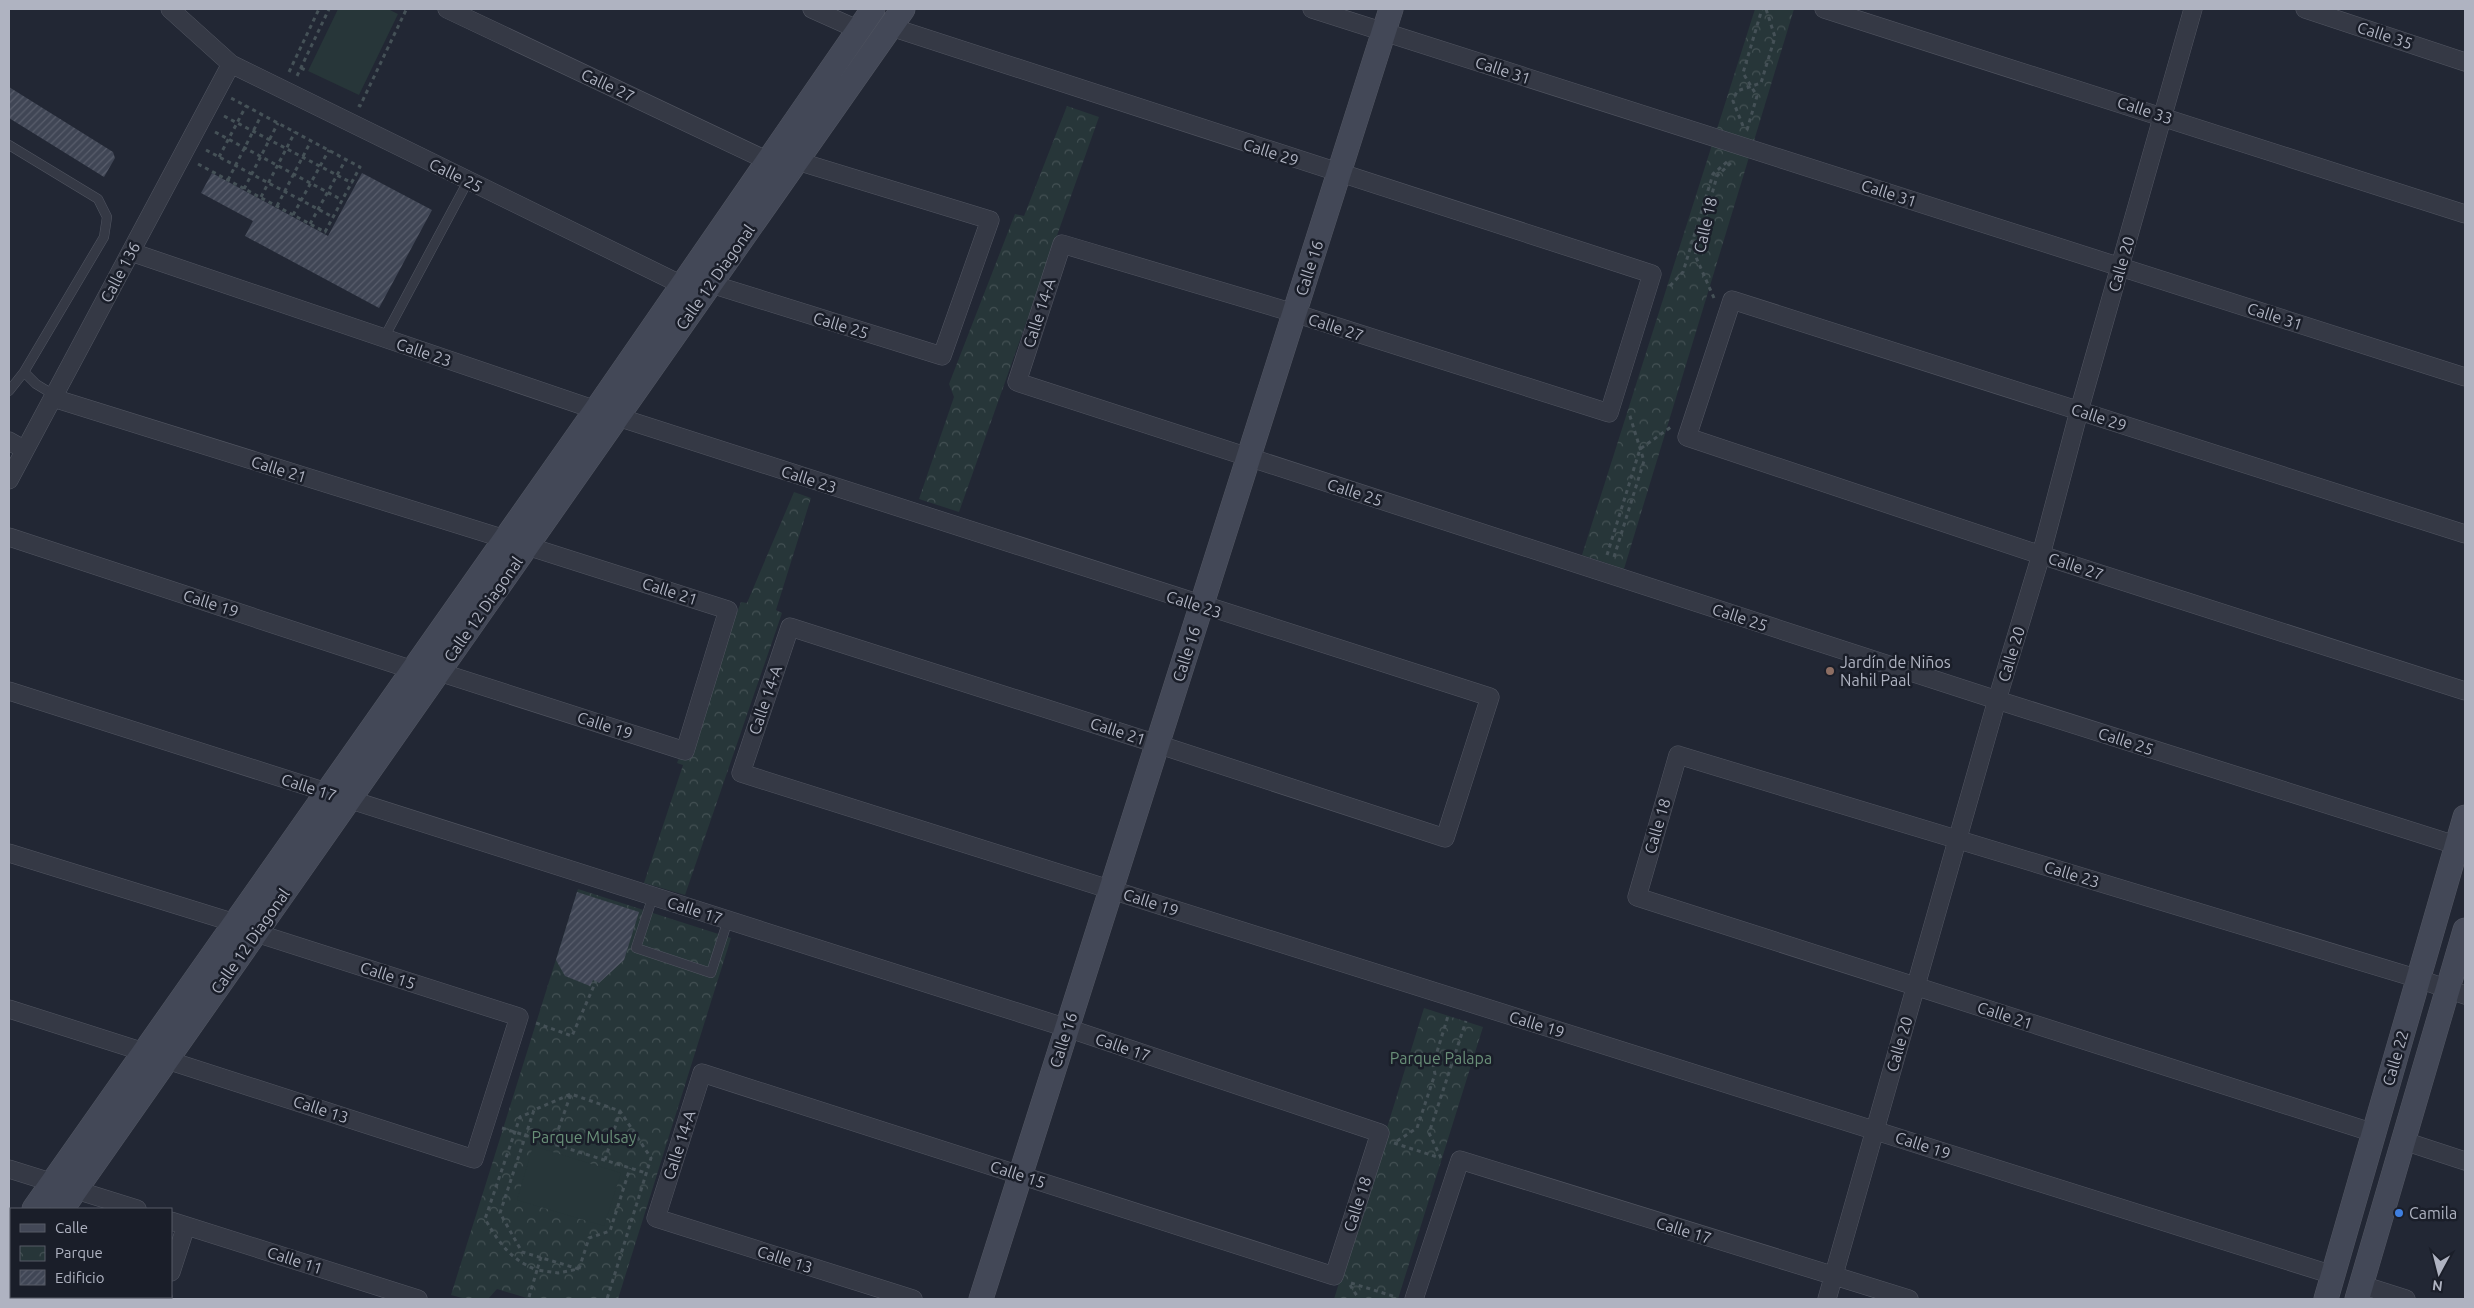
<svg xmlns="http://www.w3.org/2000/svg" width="2474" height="1308" font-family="Ubuntu,sans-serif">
  <defs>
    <pattern id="park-crowns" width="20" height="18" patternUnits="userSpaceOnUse" patternTransform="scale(1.25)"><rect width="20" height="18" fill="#273639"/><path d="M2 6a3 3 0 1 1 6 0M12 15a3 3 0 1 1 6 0" fill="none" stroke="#445154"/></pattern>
    <pattern id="building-hatch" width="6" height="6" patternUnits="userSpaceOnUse" patternTransform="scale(1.25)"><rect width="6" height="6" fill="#404655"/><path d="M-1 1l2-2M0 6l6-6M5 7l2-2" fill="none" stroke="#595e6c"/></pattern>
  </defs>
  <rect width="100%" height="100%" fill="#222734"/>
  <path fill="url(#park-crowns)" d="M1755 9H1794L1624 569 1582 555Z
    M1067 106 1099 117 959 512 919 499 954 397 949 384 1015 214 1024 216Z
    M794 492 811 498 776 610 782 613 685 895 644 883 683 765 677 763 741 602 747 603Z
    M578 889 731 938 618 1299H530L497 1289 488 1299H466L451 1295Z
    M1424 1008 1483 1027 1398 1299H1334Z"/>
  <path fill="#273639" d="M338 9H388L398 14 359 95 308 71Z
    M533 1146 621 1173 604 1226 517 1200Z"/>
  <path fill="url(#building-hatch)" d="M9 87 113 152 115 158 104 177 9 118Z
    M212 173 328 236 362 173 432 210 379 308 245 236 253 221 201 193Z
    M577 892 639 912 624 960 599 983 593 980 590 986 565 976 556 960Z"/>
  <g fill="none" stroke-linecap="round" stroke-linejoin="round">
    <defs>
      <path id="lane" d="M9 145 98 199 107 217 104 237 24 372 9 391
        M384 338 468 181
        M24 372 36 384 54 395
        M653 896 636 948 711 973 728 920"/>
      <path id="street" d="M170 9 231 64 682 285
        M447 9 768 161
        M812 9 859 30
        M1312 9 2465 377
        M1824 9 2465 214
        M2305 9 2465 62
        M891 27 1652 274 1609 413 1294 313 1062 244 1017 382 1997 700 2465 848
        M131 252 596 410 1490 697 1445 838 1157 744 790 627 741 773 2333 1275
        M711 284 942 356 990 220 797 161
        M53 398 505 539
        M9 441 25 450
        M9 480 231 64
        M2465 534 1732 300 1687 437 2041 555 2465 691
        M9 537 413 670
        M439 672 685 751 728 610 527 546
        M9 691 1067 1028 1380 1133 1334 1276 702 1073 656 1218 913 1299
        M9 853 235 923
        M9 1009 144 1052
        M167 1060 474 1159 519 1017 256 933
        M2374 1133 1637 897 1678 755 2419 979 2465 995
        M2404 1141 2465 1161
        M9 1169 137 1209
        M171 1221 418 1299
        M171 1272 186 1226
        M2362 1285 2406 1299
        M162 1299 163 1297
        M1414 1299 1460 1160 1909 1299
        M1827 1299 1997 700 2041 555 2079 411 2193 9"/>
      <path id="secondary" d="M34 1209 596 410 873 9
        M62 1209 903 9
        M9 1245 11 1241
        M9 1286 11 1282
        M981 1299 1391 9
        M2326 1299 2465 817
        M2357 1299 2465 930"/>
    </defs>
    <use href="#lane" stroke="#525662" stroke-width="10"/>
    <use href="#street" stroke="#525662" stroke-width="19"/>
    <use href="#secondary" stroke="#525662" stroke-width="25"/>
    <path stroke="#455157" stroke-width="3" stroke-dasharray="4 4" stroke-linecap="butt" d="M301 68 308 71
      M289 72 319 9
      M297 76 329 9
      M358 105 360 106 406 10 403 9
      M224 116 352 183
      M1743 126 1733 101 1737 91 1761 83 1775 37 1766 9
      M1747 130 1757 96 1743 73 1762 9
      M215 132 342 200
      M206 150 333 217
      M219 157 246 106
      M198 164 325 232 360 167 231 98
      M228 180 262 114
      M244 189 278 123
      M261 197 295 132
      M277 206 311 141
      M293 215 329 150
      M310 224 346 159
      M1670 286 1683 272 1713 174 1728 161
      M1714 298 1695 255 1717 176 1733 161
      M1607 555 1640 449 1671 427
      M1614 557 1644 461 1629 413
      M536 1023 572 1036 596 981
      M502 1128 646 1173
      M1397 1141 1417 1128 1435 1074 1433 1065 1448 1016
      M1394 1143 1440 1158
      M553 1144 571 1094
      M1441 1158 1429 1133 1466 1021
      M605 1160 620 1111
      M541 1257 537 1270 558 1273 578 1269
      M579 1269 522 1252 500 1213 534 1110 571 1094 620 1111 651 1158 607 1299
      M579 1269 589 1238 610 1231 630 1168
      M1351 1283 1396 1297
      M1350 1285 1359 1299
      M529 1297 537 1270C511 1260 499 1243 485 1219L520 1117 534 1111"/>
    <use href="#lane" stroke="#353945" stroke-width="9"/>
    <use href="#street" stroke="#353945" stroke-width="18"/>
    <use href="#secondary" stroke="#434857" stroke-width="24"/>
  </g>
  <circle fill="#8d6e63" stroke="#1a1e29" stroke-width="2" cx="1830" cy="671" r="5"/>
  <circle fill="#3f7fe0" stroke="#1a1e29" stroke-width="2" cx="2399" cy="1213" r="5"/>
  <g text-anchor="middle" stroke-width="5" stroke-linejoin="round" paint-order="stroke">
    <g font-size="16" fill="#afb3c1" stroke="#1a1e29">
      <text transform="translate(2385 35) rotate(18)" y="6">Calle 35</text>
      <text transform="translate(1503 70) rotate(18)" y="6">Calle 31</text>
      <text transform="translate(608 85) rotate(25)" y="6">Calle 27</text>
      <text transform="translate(2145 110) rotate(18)" y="6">Calle 33</text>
      <text transform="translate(1271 152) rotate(18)" y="6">Calle 29</text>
      <text transform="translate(456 175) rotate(26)" y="6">Calle 25</text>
      <text transform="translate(1889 193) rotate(18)" y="6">Calle 31</text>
      <text transform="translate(1705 225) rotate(-77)" y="6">Calle 18</text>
      <text transform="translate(2121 264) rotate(-74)" y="6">Calle 20</text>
      <text transform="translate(1309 268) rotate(-72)" y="6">Calle 16</text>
      <text transform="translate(120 272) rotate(-62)" y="6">Calle 136</text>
      <text transform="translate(715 277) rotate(-55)" y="6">Calle 12 Diagonal</text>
      <text transform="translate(1039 313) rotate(-72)" y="6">Calle 14-A</text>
      <text transform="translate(2275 316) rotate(18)" y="6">Calle 31</text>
      <text transform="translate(841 325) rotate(17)" y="6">Calle 25</text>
      <text transform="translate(1336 327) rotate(18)" y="6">Calle 27</text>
      <text transform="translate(424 352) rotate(19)" y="6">Calle 23</text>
      <text transform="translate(2099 417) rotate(18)" y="6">Calle 29</text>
      <text transform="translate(279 469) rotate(17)" y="6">Calle 21</text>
      <text transform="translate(809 479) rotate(18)" y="6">Calle 23</text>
      <text transform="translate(1355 492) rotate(18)" y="6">Calle 25</text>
      <text transform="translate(2076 566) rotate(18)" y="6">Calle 27</text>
      <text transform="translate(670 591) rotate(18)" y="6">Calle 21</text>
      <text transform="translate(211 603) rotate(18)" y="6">Calle 19</text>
      <text transform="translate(1194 604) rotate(18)" y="6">Calle 23</text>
      <text transform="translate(483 609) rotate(-55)" y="6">Calle 12 Diagonal</text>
      <text transform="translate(1740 617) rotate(18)" y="6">Calle 25</text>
      <text transform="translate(1186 654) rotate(-72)" y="6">Calle 16</text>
      <text transform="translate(2011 654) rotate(-73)" y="6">Calle 20</text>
      <text transform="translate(765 700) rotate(-71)" y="6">Calle 14-A</text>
      <text transform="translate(605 725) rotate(18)" y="6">Calle 19</text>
      <text transform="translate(1118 731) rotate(18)" y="6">Calle 21</text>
      <text transform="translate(2126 741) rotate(18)" y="6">Calle 25</text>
      <text transform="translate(309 787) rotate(18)" y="6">Calle 17</text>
      <text transform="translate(1657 826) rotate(-74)" y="6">Calle 18</text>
      <text transform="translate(2072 874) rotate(17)" y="6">Calle 23</text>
      <text transform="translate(1151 902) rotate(18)" y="6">Calle 19</text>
      <text transform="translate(695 910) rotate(18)" y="6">Calle 17</text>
      <text transform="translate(250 941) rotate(-55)" y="6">Calle 12 Diagonal</text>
      <text transform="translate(388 975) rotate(18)" y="6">Calle 15</text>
      <text transform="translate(2005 1015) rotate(18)" y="6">Calle 21</text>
      <text transform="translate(1537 1024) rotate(17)" y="6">Calle 19</text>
      <text transform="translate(1063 1040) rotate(-72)" y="6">Calle 16</text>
      <text transform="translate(1899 1044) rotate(-74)" y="6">Calle 20</text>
      <text transform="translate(1123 1047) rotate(19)" y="6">Calle 17</text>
      <text transform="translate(2395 1058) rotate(-74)" y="6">Calle 22</text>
      <text transform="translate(321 1109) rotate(18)" y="6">Calle 13</text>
      <text transform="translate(679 1145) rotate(-72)" y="6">Calle 14-A</text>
      <text transform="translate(1923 1145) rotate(18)" y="6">Calle 19</text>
      <text transform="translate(1018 1174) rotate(18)" y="6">Calle 15</text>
      <text transform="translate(1357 1204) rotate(-72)" y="6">Calle 18</text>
      <text transform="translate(1684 1230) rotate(17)" y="6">Calle 17</text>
      <text transform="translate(785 1259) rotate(18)" y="6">Calle 13</text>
      <text transform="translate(295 1260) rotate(18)" y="6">Calle 11</text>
    </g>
    <g font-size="16" fill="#afb3c1" stroke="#1a1e29" text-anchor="start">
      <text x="1840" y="668">Jardín de Niños<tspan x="1840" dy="18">Nahil Paal</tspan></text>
      <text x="2409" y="1219">Camila</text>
    </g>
    <g font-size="16" fill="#698f78" stroke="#1a1e29">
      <text x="1441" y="1064">Parque Palapa</text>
      <text x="584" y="1143">Parque Mulsay</text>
    </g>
  </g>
  <rect width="2474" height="1308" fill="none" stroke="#afb3c1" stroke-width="20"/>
  <rect x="10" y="1208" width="162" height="90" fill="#1a1e29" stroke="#565a66"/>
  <rect x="20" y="1224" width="25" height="8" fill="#434857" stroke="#565a66"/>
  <text x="55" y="1233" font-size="15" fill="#afb3c1">Calle</text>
  <rect x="20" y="1246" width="25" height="15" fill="url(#park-crowns)" stroke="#565a66"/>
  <text x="55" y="1258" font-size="15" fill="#afb3c1">Parque</text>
  <rect x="20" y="1270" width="25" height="15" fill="url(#building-hatch)" stroke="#565a66"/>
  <text x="55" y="1283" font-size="15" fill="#afb3c1">Edificio</text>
  <g transform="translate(2439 1273) rotate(187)" stroke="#1a1e29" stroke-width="4" paint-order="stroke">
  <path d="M0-4L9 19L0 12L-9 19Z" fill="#afb3c1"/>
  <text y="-8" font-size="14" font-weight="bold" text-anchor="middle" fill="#afb3c1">N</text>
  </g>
</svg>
